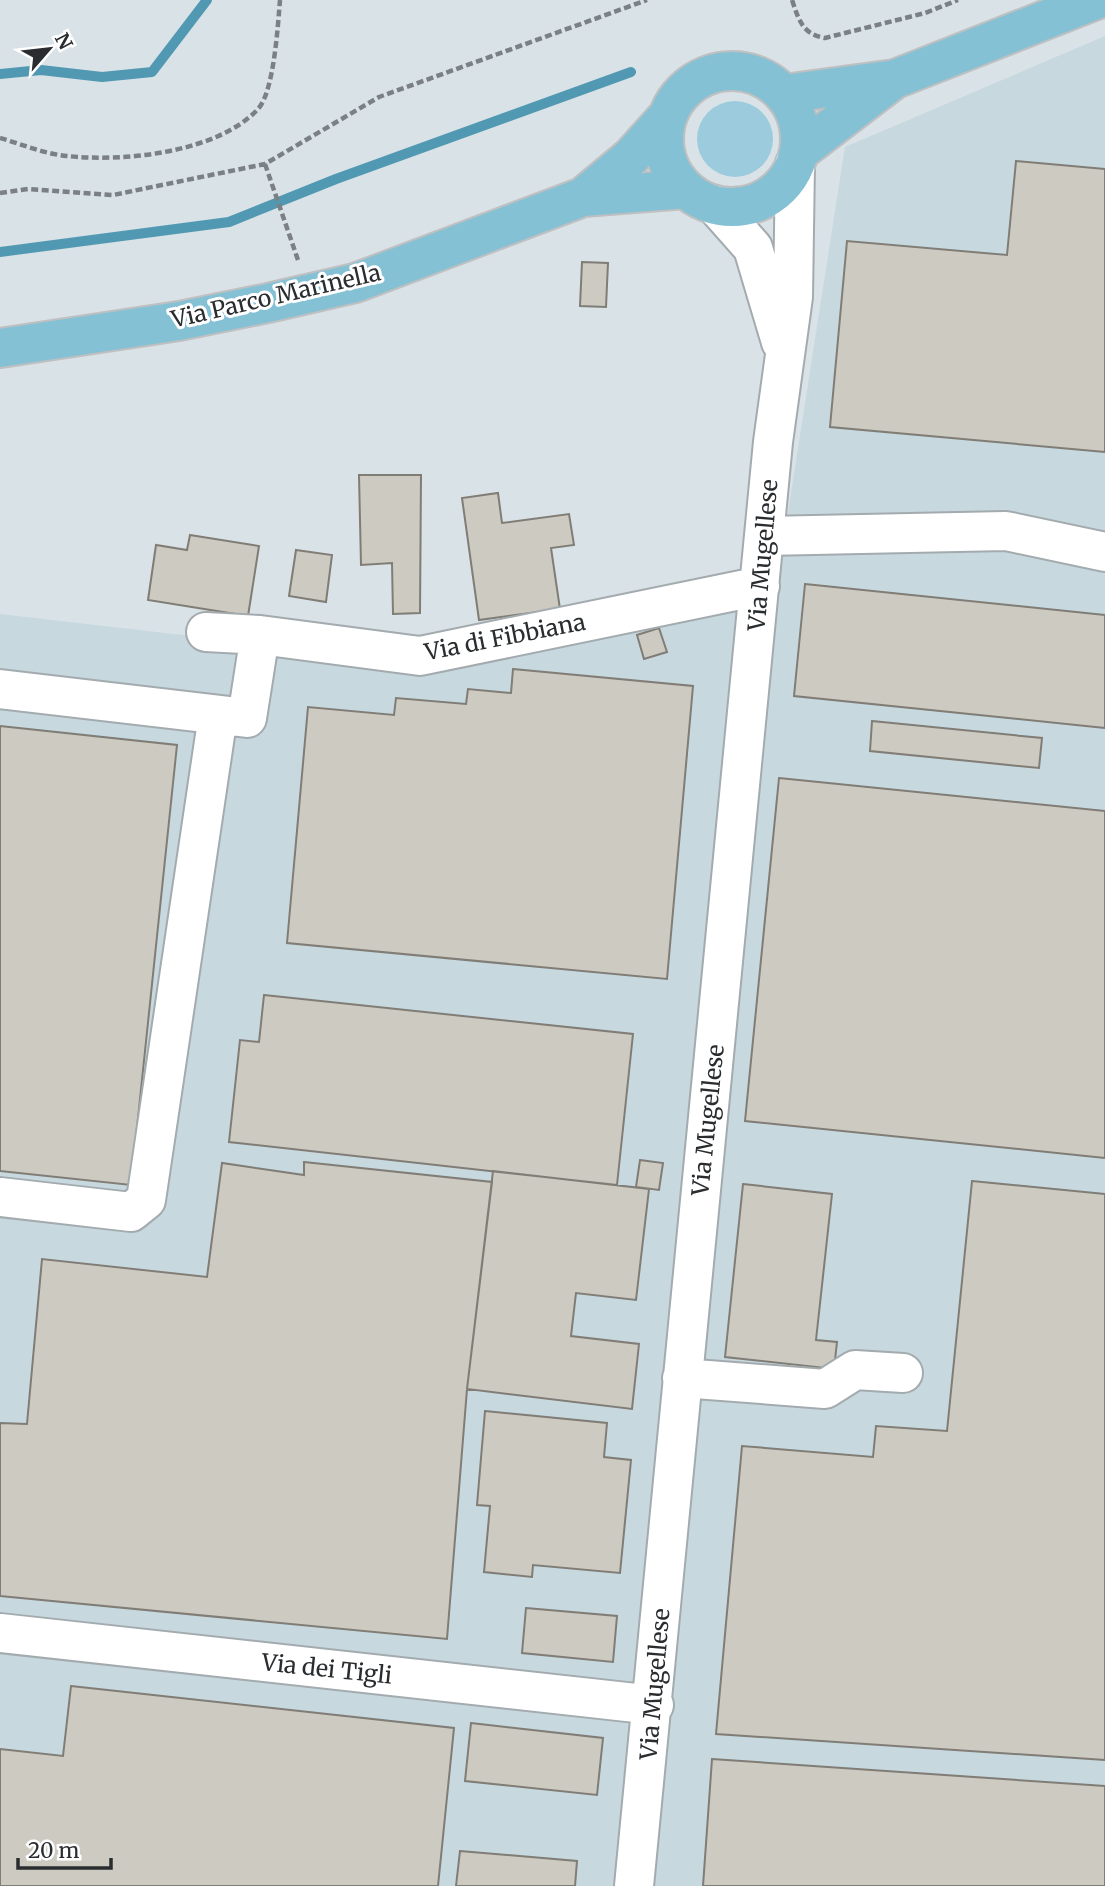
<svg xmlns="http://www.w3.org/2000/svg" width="1105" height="1886" font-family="Merriweather,serif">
  <rect width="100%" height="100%" fill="#d9e2e6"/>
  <path fill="#c7d8df" d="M1105 36V1886H0V614L434 664 775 596 845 147Z"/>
  <path fill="#9bcbdd" d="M697 139a38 38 0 1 1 76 0a38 38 0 1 1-76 0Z"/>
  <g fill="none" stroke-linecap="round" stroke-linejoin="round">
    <path stroke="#5199b2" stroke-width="10" d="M0 74 41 70 102 77 152 72 207 0
      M0 252 229 222 336 179 631 72"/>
  </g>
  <path fill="#cdcac2" stroke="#807d76" stroke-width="2" d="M1016 161 1105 169V452L830 427 847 241 1007 255Z
    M582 262 608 263 606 307 580 306Z
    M359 475H421L420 613 393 614 392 563 361 565Z
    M498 493 502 523 569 514 574 545 551 548 560 609 479 620 462 498Z
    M190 535 259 546 248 616 148 600 156 545 187 550Z
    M296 550 332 555 326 602 289 596Z
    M805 584 1105 615V728L794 696Z
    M659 628 667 652 644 659 637 635Z
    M513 669 693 686 667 979 287 943 308 707 394 715 396 698 466 704 468 689 511 693Z
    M872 721 1042 738 1039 768 870 751Z
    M0 726 177 745 131 1185 0 1171Z
    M779 778 1105 811V1158L745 1121Z
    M264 995 633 1034 617 1185 229 1142 240 1040 259 1042Z
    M640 1160 663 1163 659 1190 636 1187Z
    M304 1162 492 1182 467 1389 447 1639 0 1596V1423L27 1424 42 1259 207 1277 222 1163 304 1175Z
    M493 1171 649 1189 636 1300 576 1293 571 1336 639 1344 632 1409 467 1389Z
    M972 1181 1105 1194V1760L716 1734 742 1446 873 1457 876 1426 947 1431Z
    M743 1184 832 1194 816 1340 837 1342 834 1369 725 1357Z
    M485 1411 607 1423 604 1457 631 1460 620 1573 533 1565 532 1577 484 1572 490 1506 477 1505Z
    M526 1608 617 1616 613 1662 522 1653Z
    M71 1686 454 1728 438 1886H0V1749L63 1756Z
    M471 1723 603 1738 597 1795 465 1781Z
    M712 1759 1105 1786V1886H703Z
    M460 1851 577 1861 575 1886H456Z"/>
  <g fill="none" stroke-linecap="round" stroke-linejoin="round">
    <defs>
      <path id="minor" d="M715 205 753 248 781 342
        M765 536 1006 531 1105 552
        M206 632 260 635 420 656 760 586
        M0 689 247 718 260 635
        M0 1197 131 1212 146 1200 218 715
        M682 1378 825 1389 855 1370 903 1373
        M0 1633 654 1705
        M634 1886 773 442 793 297 795 164"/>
      <path id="major" d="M664 139a68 68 0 1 1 136 0a68 68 0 1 1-136 0Z
        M784 94 895 79 1096 0
        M799 152 892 81
        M583 197 631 157 666 118
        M0 348 179 321 268 303 355 283 583 197 686 189"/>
    </defs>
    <use href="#minor" stroke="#a3abaf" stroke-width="42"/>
    <use href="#major" stroke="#bfc0c1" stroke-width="42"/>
    <path stroke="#7a8083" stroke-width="4.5" stroke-dasharray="7 3.5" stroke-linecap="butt" d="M792 0C799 20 802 34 825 38L925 13 958 0
      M0 138C21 144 45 154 67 156 124 162 217 153 258 109 274 92 278 24 280 0
      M265 164 299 263
      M0 193 28 189 113 195 265 164 379 97 647 0"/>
    <use href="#minor" stroke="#fff" stroke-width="38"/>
    <use href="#major" stroke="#85c1d4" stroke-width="38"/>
  </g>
  <g text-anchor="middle" stroke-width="6" stroke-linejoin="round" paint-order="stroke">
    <g font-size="23" fill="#2a2d2f" stroke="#fff">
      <text transform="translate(276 296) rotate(-13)" y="8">Via Parco Marinella</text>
      <text transform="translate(763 555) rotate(-85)" y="8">Via Mugellese</text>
      <text transform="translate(505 637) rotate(-11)" y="8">Via di Fibbiana</text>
      <text transform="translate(708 1120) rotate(-84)" y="8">Via Mugellese</text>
      <text transform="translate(327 1669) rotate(6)" y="8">Via dei Tigli</text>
      <text transform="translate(655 1684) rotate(-85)" y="8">Via Mugellese</text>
    </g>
  </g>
  <g transform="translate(49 49) rotate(62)" stroke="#ffffff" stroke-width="5" paint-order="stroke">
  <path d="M0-5L12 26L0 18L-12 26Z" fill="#2a2d2f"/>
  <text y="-10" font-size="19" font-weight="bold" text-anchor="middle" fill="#2a2d2f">N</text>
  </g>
  <path d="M18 1858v10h93v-10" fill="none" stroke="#2a2d2f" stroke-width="3.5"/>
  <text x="28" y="1858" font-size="21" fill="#2a2d2f" stroke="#ffffff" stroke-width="5" paint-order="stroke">20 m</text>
</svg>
